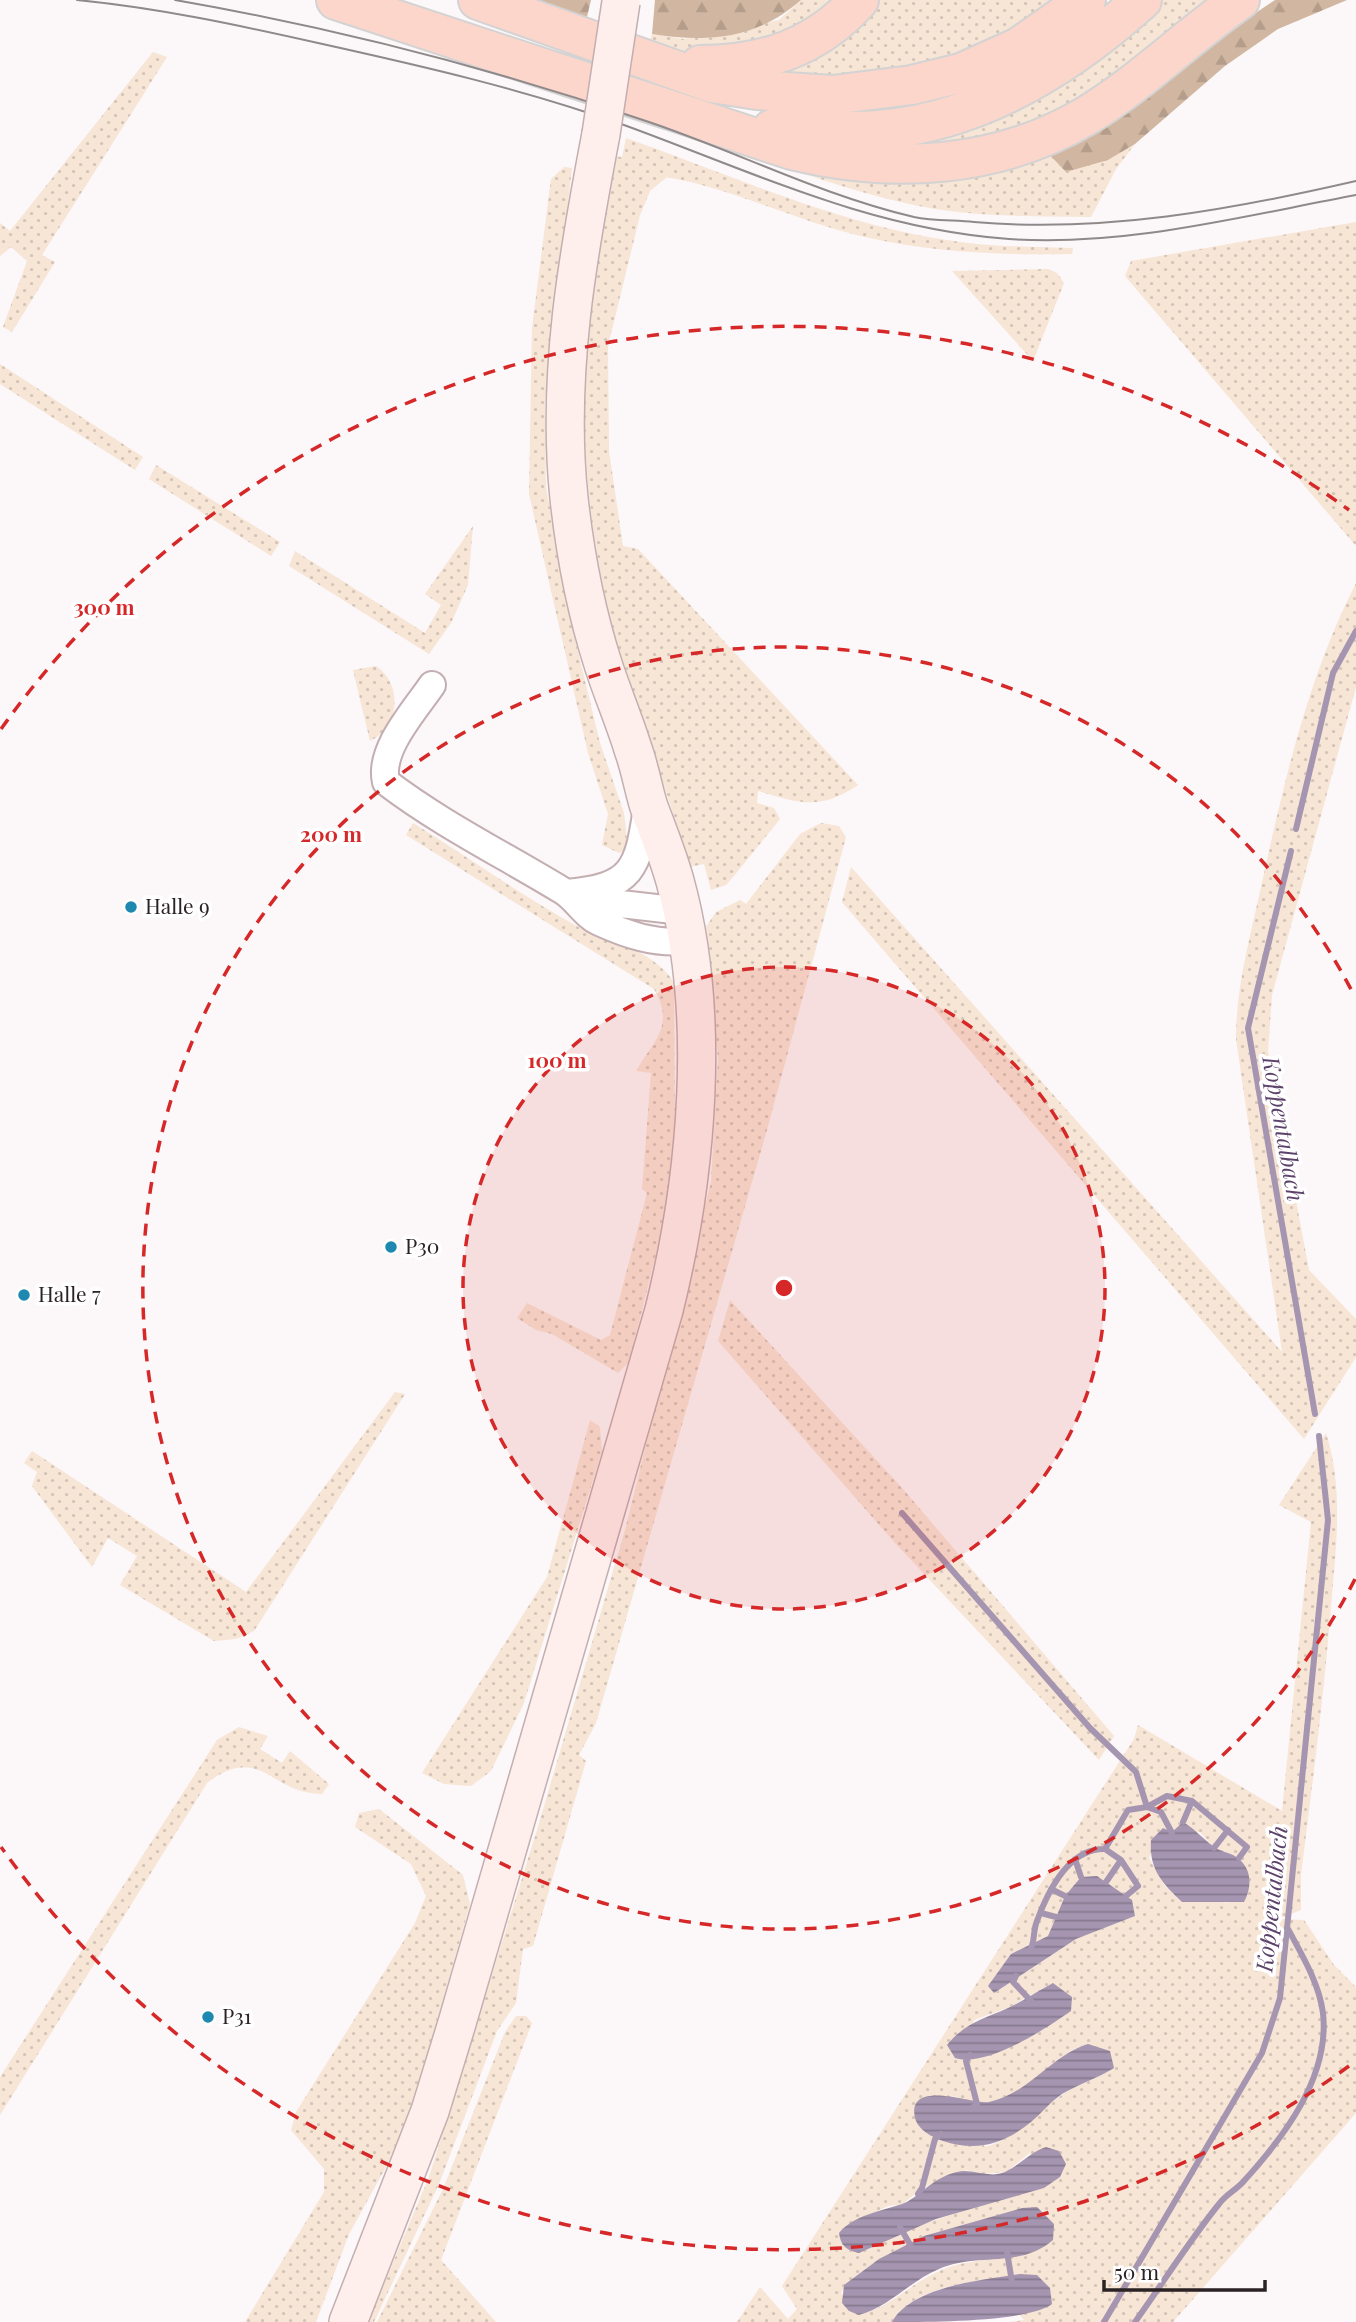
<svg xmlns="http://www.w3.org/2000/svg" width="1356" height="2322" font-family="'Playfair Display',serif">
  <defs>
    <pattern id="grass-dots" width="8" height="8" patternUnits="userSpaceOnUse" patternTransform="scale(1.75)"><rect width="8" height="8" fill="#f7e5d5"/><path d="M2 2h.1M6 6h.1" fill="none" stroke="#d4c4b7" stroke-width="1.8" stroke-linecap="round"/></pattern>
    <pattern id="forest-firs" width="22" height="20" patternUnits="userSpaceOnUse" patternTransform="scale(1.75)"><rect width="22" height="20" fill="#d1b7a1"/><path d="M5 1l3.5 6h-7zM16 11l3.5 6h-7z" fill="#b49d8a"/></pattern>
    <pattern id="water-rules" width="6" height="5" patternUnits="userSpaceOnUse" patternTransform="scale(1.75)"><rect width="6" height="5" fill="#a595b0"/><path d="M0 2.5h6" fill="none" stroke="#87798f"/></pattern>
  </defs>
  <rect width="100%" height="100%" fill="#fcf7f8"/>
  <path fill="url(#grass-dots)" fill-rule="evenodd" d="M801 0H845L736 58 648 46 652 34 684 39 779 20Z
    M872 0H1068L975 57 838 85 752 70Z
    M1161 0H1217C1139 60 1057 128 959 149 942 153 894 142 874 140Z
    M153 52 167 57 42 255 55 262 12 332 3 327 27 261 11 247 0 256V223L10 231Z
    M626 138C731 175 835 223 946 240 988 247 1031 247 1073 248L1072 254C1002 255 934 253 865 237 798 222 735 189 667 177L650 191 640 215 608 346 609 451 623 546 638 549 858 785C819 811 800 803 758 791L757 803 774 808 780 819 733 877 726 885 711 890 704 864 689 867C666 780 628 697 608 609 584 507 579 402 590 297 594 250 606 202 613 156L622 157Z
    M1135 144 1116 169 1091 217C1039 216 986 217 935 209 870 198 807 175 745 153L1047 152 1108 160Z
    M564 167 572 168 545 403 546 487 574 635 600 743 624 813 628 849 619 853 602 845 608 814 588 753 529 494 532 328 551 179Z
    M1356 222V546L1125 276 1131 261Z
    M1048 269 1057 273 1064 283 1033 361 952 271Z
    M0 364 143 457 135 470 0 384Z
    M156 465 280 542 271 556 149 479Z
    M473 526 468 585 451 623 429 654 289 566 295 551 425 633 441 605 425 594Z
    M1356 583V687L1272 995 1268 1051 1309 1270 1356 1319V1357L1304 1439 842 902 851 867 1282 1352 1236 1039C1236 987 1250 938 1261 887 1284 783 1307 679 1356 583Z
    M376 666C403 684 400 727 370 741L353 670Z
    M413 823C466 856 518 893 573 924 609 945 648 945 674 982L675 1140 664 1223 629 1362 618 1373 552 1334 536 1330 517 1318 527 1303 601 1340 610 1335 647 1193 642 1189 651 1073 636 1071C655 1039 675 1026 654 989L406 835Z
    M821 823 839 826 846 837 767 1130 596 1723 579 1755 586 1761 533 1946 523 1949 516 2003 497 2031 439 2184 374 2322H368L429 2177 537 1830 625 1530 711 1182 718 1059 706 927 716 912 740 900 746 904 800 834Z
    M730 1300 903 1489 1114 1736 1099 1760 895 1543 718 1341Z
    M395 1392 405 1394 254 1631 236 1639 214 1641 120 1585 137 1556 108 1538 92 1567 32 1486 37 1472 24 1463 32 1451 246 1592Z
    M590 1420 600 1427 602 1451 524 1703 491 1771 471 1786 444 1784 422 1773 547 1577Z
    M1326 1433C1344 1490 1336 1547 1331 1606 1324 1696 1312 1786 1301 1875V1910L1278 1919 1304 1920 1334 1965 1356 1987V2113L1173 2322H1011L1024 2320 991 2279C959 2283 909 2292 892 2322H737L760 2287 788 2319 797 2309 782 2286 1134 1739 1138 1725 1282 1811 1311 1522 1279 1505ZM1163 1828 1172 1833 1200 1832 1214 1848 1231 1854 1227 1903 1217 1900 1182 1902 1164 1885 1149 1858ZM1097 1876 1132 1901 1135 1916 1076 1939 994 1993 1011 1954 1048 1936 1065 1896ZM1034 1993 1045 2029 1006 2049 966 2061 974 2020 1010 2007ZM1088 2044 1104 2074C1089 2081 1072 2087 1059 2097 1032 2115 1018 2137 985 2147L949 2095C958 2097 971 2104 980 2103 1026 2102 1048 2056 1088 2044ZM1031 2152 1023 2192C981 2206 939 2217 898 2234 880 2241 869 2255 848 2250L845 2226 888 2206 903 2204 922 2188 966 2170 982 2174 1006 2172ZM1022 2208 1009 2259C996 2256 984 2260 971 2262 918 2270 903 2303 859 2315L841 2293C846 2282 855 2277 864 2270 911 2235 967 2226 1022 2208Z
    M239 1727 268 1736 260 1749 282 1763 290 1751 329 1784 322 1794C270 1794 261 1742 207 1783L0 2115V2077L217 1740Z
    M379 1809 463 1875 470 1904 415 2100 387 2165 349 2234 316 2322H245L324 2192V2169L291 2130 296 2112 415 1923 426 1896 411 1864 355 1827 359 1813Z
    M516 2016H526L532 2023 441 2260 496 2322H377L443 2189 505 2032Z"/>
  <path fill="url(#forest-firs)" d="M523 0H591L586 21Z
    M655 0H801C757 39 708 43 652 34Z
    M1275 0H1347L1278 29 1225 66 1135 144 1108 160 1066 172 1047 152Z"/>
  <path fill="url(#water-rules)" d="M1183 1822C1195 1829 1202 1838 1213 1846 1219 1851 1227 1852 1233 1855 1252 1865 1253 1886 1244 1902H1182C1161 1882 1149 1869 1151 1840L1163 1828 1172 1832Z
    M1097 1876 1132 1900 1135 1916 1076 1939 994 1993 988 1986 1011 1954 1048 1936 1065 1896 1081 1877Z
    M1053 1983 1072 1997 1071 2011C1045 2029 987 2068 955 2058L947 2045C965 2023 983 2019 1008 2008 1023 2001 1038 1991 1053 1983Z
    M1088 2044 1110 2051 1114 2068C1098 2078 1079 2084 1062 2094 1050 2102 1042 2113 1031 2122 1003 2145 976 2152 943 2141 932 2137 918 2130 915 2118 906 2077 975 2105 989 2102 1030 2093 1050 2056 1088 2044Z
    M1046 2147 1059 2151 1066 2164 1060 2177 1044 2188 936 2219 859 2253C846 2250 841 2246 839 2233 854 2215 881 2211 902 2204 919 2198 931 2178 957 2172 972 2168 989 2179 1005 2172 1020 2165 1029 2153 1046 2147Z
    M1037 2207 1054 2224 1053 2240C1020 2269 977 2252 939 2269 910 2281 889 2307 859 2315L849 2311 842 2303 844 2285 879 2259 924 2236 1022 2208Z
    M1020 2274 1037 2275 1050 2288 1052 2304C1028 2322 930 2322 892 2322 912 2286 983 2280 1020 2274Z"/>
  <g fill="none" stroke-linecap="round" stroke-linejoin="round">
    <path stroke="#a595b0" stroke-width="6" d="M1296 829 1333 673 1356 631
      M1291 851 1248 1028 1315 1414
      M902 1513 1090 1728 1136 1772 1147 1807 1161 1812 1172 1833
      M1183 1822 1192 1801
      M1214 1848 1228 1830
      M1105 1849 1121 1860 1106 1882
      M1075 1859 1081 1877
      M1121 1860 1138 1886 1126 1896
      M1051 1889 1065 1896
      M1041 1913 1056 1917
      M1031 1948C1035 1940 1033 1930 1037 1921 1048 1891 1069 1848 1105 1849L1128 1810 1147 1807 1167 1796 1192 1801 1247 1847 1239 1858
      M1016 1976 1013 1982 1032 2002
      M970 2055 966 2061 977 2104 971 2109
      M918 2194 922 2188 935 2139 941 2134
      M900 2227 912 2248
      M1007 2252 1012 2282
      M1104 2322 1262 2053 1280 1998 1328 1520 1319 1436
      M1135 2322C1163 2283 1189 2241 1219 2204 1225 2195 1236 2190 1243 2182 1284 2137 1330 2077 1323 2013 1319 1983 1302 1955 1288 1929"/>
    <defs>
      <path id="minor" d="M432 685C415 710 378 750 386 782 441 824 504 855 563 891 576 899 585 916 599 922 628 935 654 944 686 941
        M567 893C633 887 638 869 647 808
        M579 896 612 903 682 911"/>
      <path id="secondary" d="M348 2322 430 2111 457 2023 664 1310C697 1177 712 1015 675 881 668 856 658 831 649 807 643 788 640 768 633 749 624 720 612 692 603 664 586 611 575 553 569 498 556 375 578 254 601 134"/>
      <path id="trunk" d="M336 0 792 150C892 174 996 169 1086 116 1141 83 1188 36 1240 0
        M478 0 712 83 757 90 832 95 912 85 961 73 1019 47 1086 0
        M700 65C763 65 816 48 859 0
        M772 129C807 129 843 133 878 130 979 122 1069 66 1142 0"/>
    </defs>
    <use href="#minor" stroke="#c3aeb1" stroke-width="30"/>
    <use href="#secondary" stroke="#c3aeb1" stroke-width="40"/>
    <use href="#trunk" stroke="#d4d3d3" stroke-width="42"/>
    <use href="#minor" stroke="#fff" stroke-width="26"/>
    <use href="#secondary" stroke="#feefec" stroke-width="37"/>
    <use href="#trunk" stroke="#fcd6cb" stroke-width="38"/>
    <path stroke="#90898a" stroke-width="2" d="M77 0C159 8 238 25 318 43 422 66 523 89 624 125 753 172 869 229 1009 239 1125 247 1243 216 1356 195
      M175 0C336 28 488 67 643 120 734 150 820 195 914 217 933 221 955 220 974 222 1104 233 1230 210 1356 181"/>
    <defs>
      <path id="secondary-bridge" d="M601 134 621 2"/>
    </defs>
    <use href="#secondary-bridge" stroke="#c3aeb1" stroke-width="40" stroke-linecap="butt"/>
    <use href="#secondary-bridge" stroke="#feefec" stroke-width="37"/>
  </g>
  <circle cx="784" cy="1288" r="321" fill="#d62828" fill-opacity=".12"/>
  <g fill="none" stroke="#d62828" stroke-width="3.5" stroke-dasharray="12 9">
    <circle cx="784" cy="1288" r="321"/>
    <path d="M1355 1579A641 641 0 1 1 1355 997"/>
    <path d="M1349 2066A962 962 0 0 1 1 1847M1 729A962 962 0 0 1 1349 510"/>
  </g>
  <g fill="#1e88b0" stroke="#fff" stroke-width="2.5">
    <circle cx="131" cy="907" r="7"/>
    <circle cx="391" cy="1247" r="7"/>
    <circle cx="24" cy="1295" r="7"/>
    <circle cx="208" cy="2017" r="7"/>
  </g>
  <g text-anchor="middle" stroke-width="7" stroke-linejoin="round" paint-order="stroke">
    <g font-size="21" fill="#2a2223" stroke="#fff" text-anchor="start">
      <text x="145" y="914">Halle 9</text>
      <text x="405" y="1254">P30</text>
      <text x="38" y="1302">Halle 7</text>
      <text x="222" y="2024">P31</text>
    </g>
    <g font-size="23" font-style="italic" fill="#5c426b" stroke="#fff">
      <text transform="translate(1283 1129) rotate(80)" y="8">Koppentalbach</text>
      <text transform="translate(1272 1899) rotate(-84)" y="8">Koppentalbach</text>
    </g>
  </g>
  <circle cx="784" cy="1288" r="10" fill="#d62828" stroke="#fff" stroke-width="3.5"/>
  <g font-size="21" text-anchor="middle" font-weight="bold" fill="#d62828" stroke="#fff" stroke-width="7" stroke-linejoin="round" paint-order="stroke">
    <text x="104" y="615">300 m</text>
    <text x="331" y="842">200 m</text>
    <text x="557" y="1068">100 m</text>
  </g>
  <path d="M1104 2280v10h161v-10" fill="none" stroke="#2a2223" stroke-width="3.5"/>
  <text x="1114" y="2280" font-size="21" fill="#2a2223" stroke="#ffffff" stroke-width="5" paint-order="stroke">50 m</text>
</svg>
